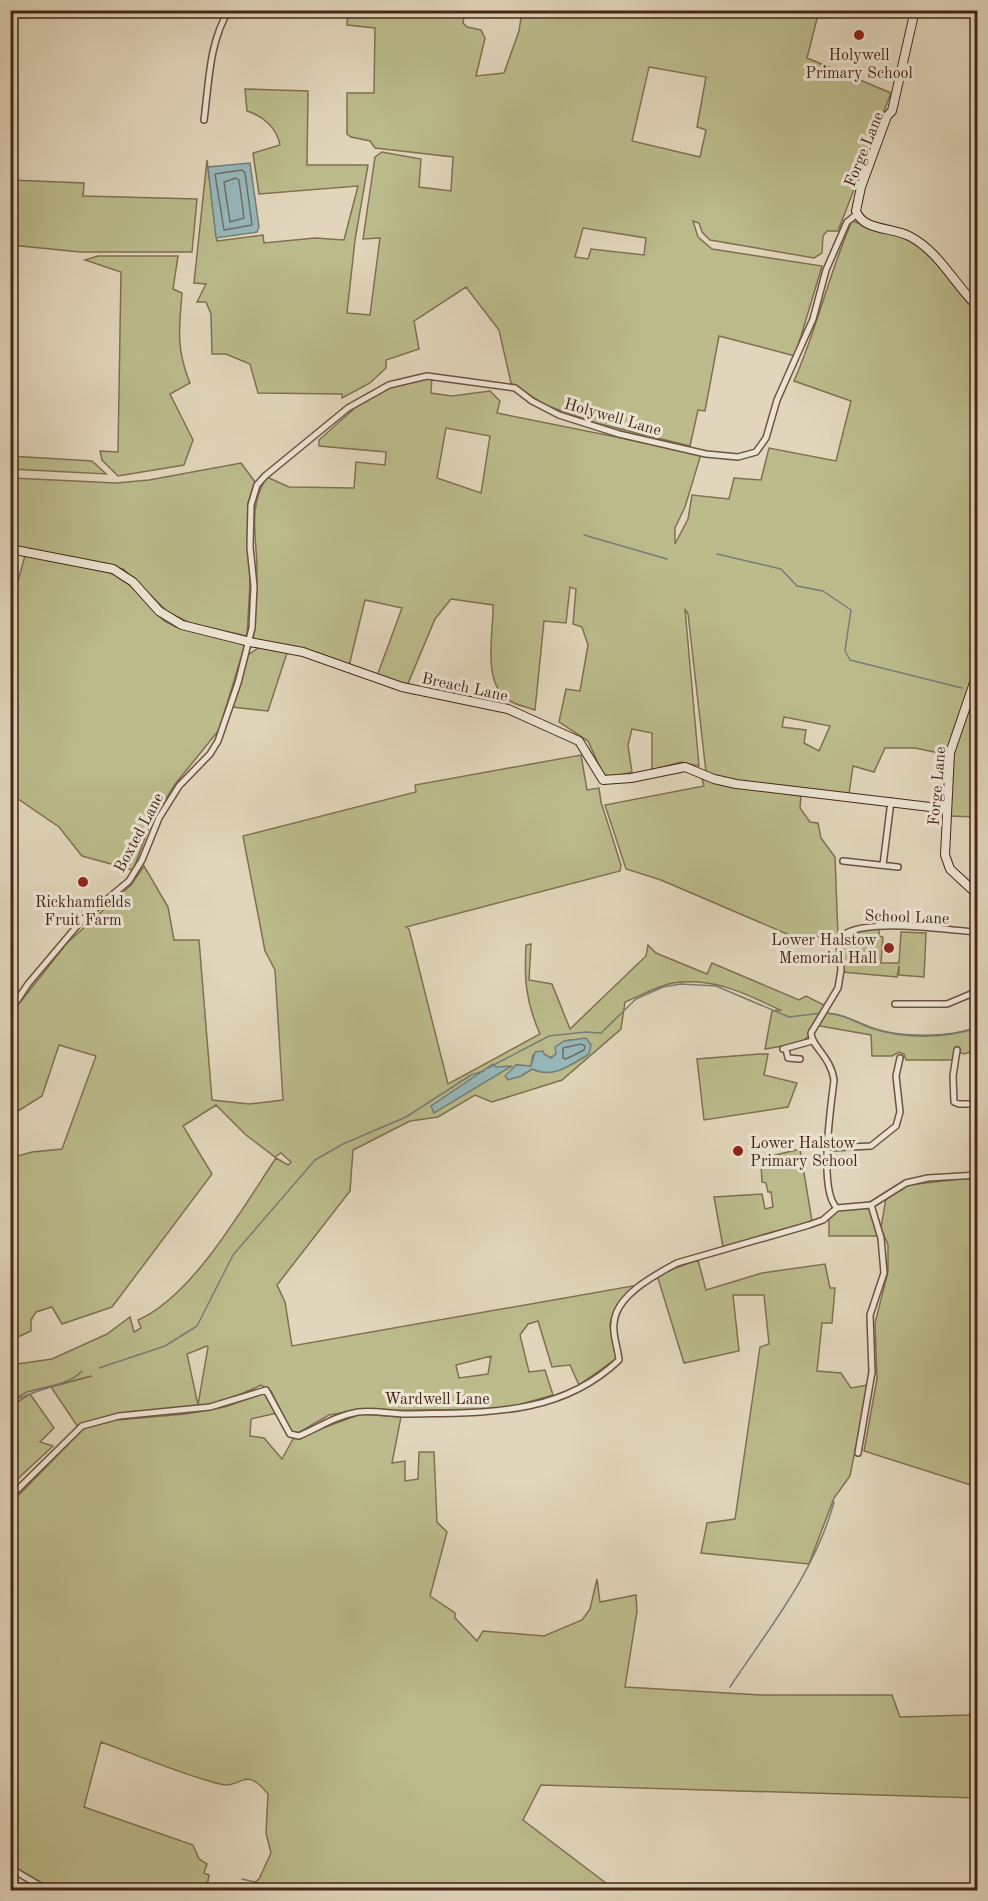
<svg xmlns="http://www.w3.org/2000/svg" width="988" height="1901" font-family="'Old Standard TT',serif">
  <rect width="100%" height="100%" fill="#e1d6bb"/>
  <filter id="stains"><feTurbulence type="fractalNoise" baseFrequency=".00333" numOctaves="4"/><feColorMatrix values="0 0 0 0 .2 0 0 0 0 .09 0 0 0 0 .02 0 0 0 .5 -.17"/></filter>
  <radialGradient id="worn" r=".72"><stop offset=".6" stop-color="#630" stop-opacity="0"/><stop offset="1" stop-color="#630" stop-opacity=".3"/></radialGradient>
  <path fill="#bbbb8b" stroke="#817051" stroke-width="1.5" fill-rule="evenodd" d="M442 10 464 16 463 23 467 27 481 30 485 38 476 76 504 73 519 31 522 11H819L807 58 891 93 838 231H827L823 236 822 253 814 258 710 240 702 232 699 223 693 221 698 237 712 249 822 266 795 356 719 336 705 411 698 410 690 446 596 423 545 405 511 383 499 330 466 287 414 321 419 349 386 360V368L370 383 342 398V394L258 393 250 364 226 354H212L211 314 206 302H197L206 284 194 283 207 160 217 241 263 235 264 243 315 238 344 240 358 186 259 194 253 153 280 145C277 128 263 116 247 111L245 89 308 91 307 165H368L355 240 347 313 370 315 380 238 363 239 375 157 382 152 421 159 419 187 451 191 453 157 375 148 370 141 351 137 347 134V93H374L375 28 347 25 348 11ZM649 67 706 77 697 127 706 130 700 157 632 141ZM583 228 646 238 644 255 591 249 588 259 575 257Z
    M10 180 84 183 83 196 197 199 192 252H80L11 245Z
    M852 221C869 228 889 230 906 237 926 246 961 293 977 312V665L951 738 949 755 915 748H885L874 772 853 766 849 794C806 789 746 790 706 772L688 614 685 609 699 766 681 762 652 770V733L632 729 628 745 632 772 612 777 603 774 588 741 559 722 566 689 580 691 588 645 582 627 573 624 576 589 570 587 566 623 544 621 535 710C528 707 519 706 512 702 480 686 494 634 493 605L451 599 435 619 407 686 377 676 402 608 365 600 349 666 316 652 253 640C254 617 257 594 257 571 257 537 247 507 267 477L289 487 354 488 356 462 385 465 386 452 319 446V440L357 406 391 386 432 378 431 393 452 396 490 391 500 401 497 413 701 454 685 507 675 528V544L688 519 692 495 729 499 734 478 761 480 769 448 836 461 851 401 794 381C817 329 829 273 852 221ZM446 428 490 436 481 493 437 478ZM784 717 830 726 819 751 804 743 806 730 782 727Z
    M98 256H178L173 289 182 293C179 329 176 349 190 383L170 394 193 440 184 465 118 476 102 460 100 451 118 452 121 272 85 260Z
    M10 456 92 461 106 474 11 469Z
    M241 463 255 482 248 503 250 583 247 636 190 623 168 612 123 569 15 546 13 478 116 483 149 480Z
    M26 552 100 569 123 578 164 621 176 627 245 645 219 730 176 783 151 822 133 870 82 856 59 827 11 794V606Z
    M261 646 287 653 268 711 232 707 248 655Z
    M972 703 977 704V817L949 816 954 746Z
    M581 755 587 790 599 788 601 802 621 865 620 871 406 927 409 929 448 1084 540 1034C526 1002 524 980 526 945L531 944 529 980 552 984 570 1029 646 956 648 945 656 953 707 974 712 963 799 1000 806 996 824 1005 809 1036 800 1043 765 1049 772 1011 780 1010C745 993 713 977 673 983 657 986 640 996 625 1002L621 1029 562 1080 492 1102 475 1095 438 1117 410 1121 353 1150 350 1191 277 1285 285 1302 292 1346 638 1285 614 1312 610 1324 617 1358 579 1385 570 1365 552 1367 538 1321 528 1324 520 1335 529 1372 545 1370 553 1395 504 1409 353 1411 329 1415 298 1433 291 1431 271 1391 261 1385C241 1395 218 1404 196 1407 156 1412 115 1410 78 1427L51 1387 92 1376 27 1392 11 1401V1365L52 1359 107 1334 130 1317 134 1332 141 1328 138 1320C193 1296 243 1207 276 1158L288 1165 291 1162 281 1153 275 1157 246 1135 216 1105 183 1126 212 1174 112 1307 62 1324 52 1307 36 1312 31 1320V1331L11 1340V1158L32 1152 62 1149 96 1056 59 1045 42 1096 15 1113 11 1112V1017L14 1010 67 943 131 885 144 866 168 907 174 940H199L212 1100 249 1104 283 1100 275 970 265 951 243 836 416 792 415 785ZM569 1040H573L586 1056C567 1062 554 1080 532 1069L521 1076 508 1079 506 1077 516 1065 531 1066 533 1055 544 1054 550 1058 556 1054V1050ZM207 1346 208 1347 198 1405 187 1354ZM491 1356 488 1374 459 1378 456 1365Z
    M701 775 715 782 801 796 800 808 810 822 818 823 821 838 835 857 838 936 794 937 661 880 626 869 605 805 704 786Z
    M870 929H879V936L883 937 881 963H899L901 932 926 933 924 977 899 975V966L897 977 842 972C838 939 837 936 870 929Z
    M825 1013C843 1014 854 1021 870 1027 898 1038 950 1038 977 1027V1050L964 1054 959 1052 954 1060H906L904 1054 899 1052 892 1056H872L871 1035 820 1026 818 1025Z
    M759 1054H768L764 1075 797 1083 788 1107 704 1120 697 1059Z
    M800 1149 812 1221 723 1247 714 1197 762 1194 765 1209 773 1207 771 1192H768L766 1183 762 1182 761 1165 764 1158Z
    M977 1177V1487L864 1451 877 1379 875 1323 888 1272V1245L881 1228 886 1198 909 1185Z
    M869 1206 878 1236H829V1219L839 1210Z
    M698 1260 706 1290 762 1273 825 1264 830 1288H835L832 1323H822L817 1371 841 1373 851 1388 868 1385 850 1476 834 1498 809 1564 701 1553 707 1523 735 1519 760 1347 769 1344 764 1295H733L739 1351 684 1363 657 1275Z
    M264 1393 277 1413 251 1419 250 1436 264 1438 282 1459 293 1439 361 1414 401 1417 392 1463 405 1461V1481L418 1479 419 1452H434L437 1522 447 1532 430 1596 455 1613V1618L477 1641 483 1631 544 1636 582 1620 590 1609 597 1579 600 1602 636 1595 637 1611 625 1687 761 1695H892L900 1717 968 1715 977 1710V1798L541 1785 523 1820 615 1890H272L252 1884 259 1879 271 1853 266 1833 268 1794C244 1764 241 1790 220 1784 180 1774 140 1756 101 1742L84 1807 193 1845 199 1859 207 1864 204 1873 209 1875 208 1881 197 1890H52L11 1865V1503L83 1429 105 1421 186 1414 225 1407Z
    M30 1394 54 1428 40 1442 53 1446 11 1485 10 1418 14 1415 11 1406Z"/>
  <path fill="#97b7b9" stroke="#777d78" stroke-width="1.5" d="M250 163 259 227 257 232 216 238 208 167Z
    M586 1038 591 1045 589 1054C571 1065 553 1079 532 1069L521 1076 508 1080 505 1076 516 1065 531 1066 535 1052 543 1051 544 1054 551 1058 556 1054 555 1047 564 1041Z
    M493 1064 496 1067 512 1066 434 1113 431 1106Z"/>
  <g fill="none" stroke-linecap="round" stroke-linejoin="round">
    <path stroke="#6f6e68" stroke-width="1.5" d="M242 170 245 173 252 225 224 230 215 174Z
      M236 178 239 180 244 218 230 222 224 182Z
      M581 1044 585 1046 584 1050 566 1059 563 1058V1048Z"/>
    <path stroke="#777d78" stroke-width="1.5" d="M584 535 667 559
      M717 554 781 569 797 586 823 591 851 610 845 651 850 660 962 688
      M827 1013C844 1014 855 1022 871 1028 903 1039 947 1039 978 1027
      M488 1068 549 1036 585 1032 601 1033 636 999 663 987 681 984 716 986 789 1017 822 1013
      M99 1368 165 1346 197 1326 233 1255 315 1160 343 1144 406 1117 471 1075 484 1071
      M10 1403C30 1390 71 1385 82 1371
      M730 1687C769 1628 815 1572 834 1502
      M242 1879 275 1887 274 1890"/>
    <defs>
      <path id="street" d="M204 120C209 83 209 42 229 10
        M843 861 898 867
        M883 865 891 801
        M895 1004H947L978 991
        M10 1011 28 984 82 920 129 881 142 860 159 818 179 786 210 754 218 741 238 683 252 628 254 586 250 547 251 505 257 485 265 476 348 408 389 385 427 376 515 388 532 401 559 415 619 434 706 454 738 457 756 452 766 438 777 400 813 319 826 270 847 222 857 214
        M783 1049 812 1041
        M786 1049 788 1058 800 1059
        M957 1050 953 1076 954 1102 959 1104H978
        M828 1148 871 1146 896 1126 900 1112 896 1076 900 1058
        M837 1208C818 1191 831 1106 834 1080 831 1057 811 1046 811 1033L838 988 841 970 839 939C856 915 949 931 978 932
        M837 1208 871 1205 906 1183 928 1178 978 1175
        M858 1453 872 1372 870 1315 884 1273 881 1238 871 1205
        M10 1497 82 1426 119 1416 210 1407 266 1390 290 1434 299 1436C320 1427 335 1416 358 1412 375 1410 391 1414 408 1414 484 1412 559 1417 619 1360 618 1348 612 1334 614 1323 616 1295 655 1275 677 1263L809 1225 823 1220 837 1208
        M10 1868 47 1890"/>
      <path id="secondary" d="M915 10 892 111 887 116 861 187 856 211C863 231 892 227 909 236 939 251 954 284 978 307
        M10 549 113 569 133 582 159 611 182 625 250 642 303 652 402 687 508 709 579 741 603 780 631 778 685 767 714 779 736 784 947 809
        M978 671 950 753 945 855 950 869 978 895"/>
    </defs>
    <use href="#street" stroke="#6e5240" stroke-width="8"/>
    <use href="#secondary" stroke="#472617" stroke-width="10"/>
    <use href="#street" stroke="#ece4d3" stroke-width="5"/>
    <use href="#secondary" stroke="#ece4d3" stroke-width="8"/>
  </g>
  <g fill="#8f2418" stroke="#ece4d3" stroke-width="2">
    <circle cx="859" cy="35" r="6"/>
    <circle cx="83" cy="882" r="6"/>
    <circle cx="889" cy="948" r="6"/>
    <circle cx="738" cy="1151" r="6"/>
  </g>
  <g text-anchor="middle" stroke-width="6" stroke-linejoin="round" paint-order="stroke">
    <g font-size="16" fill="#472617" stroke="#ece4d3">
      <text x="859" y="60">Holywell<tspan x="859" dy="18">Primary School</tspan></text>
      <text x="83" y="907">Rickhamfields<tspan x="83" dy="18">Fruit Farm</tspan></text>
      <text x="877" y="945" text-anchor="end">Lower Halstow<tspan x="877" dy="18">Memorial Hall</tspan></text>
      <text x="750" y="1148" text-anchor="start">Lower Halstow<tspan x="750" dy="18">Primary School</tspan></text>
    </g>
    <g font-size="16" fill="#472617" stroke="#ece4d3">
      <text transform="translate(863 149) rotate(-68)" y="6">Forge Lane</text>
      <text transform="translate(613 416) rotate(16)" y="6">Holywell Lane</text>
      <text transform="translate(465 686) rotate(12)" y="6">Breach Lane</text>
      <text transform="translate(936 786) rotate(-85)" y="6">Forge Lane</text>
      <text transform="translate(138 832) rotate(-62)" y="6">Boxted Lane</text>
      <text transform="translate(907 916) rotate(2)" y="6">School Lane</text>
      <text x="437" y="1404">Wardwell Lane</text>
    </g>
  </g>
  <rect width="988" height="1901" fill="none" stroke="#e1d6bb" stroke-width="36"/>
  <rect x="12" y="12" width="964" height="1877" fill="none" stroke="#472617" stroke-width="3"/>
  <rect x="18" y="18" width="952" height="1865" fill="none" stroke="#472617" stroke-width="1.5"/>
  <rect width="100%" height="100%" filter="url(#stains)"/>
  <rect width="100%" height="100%" fill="url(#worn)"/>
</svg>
